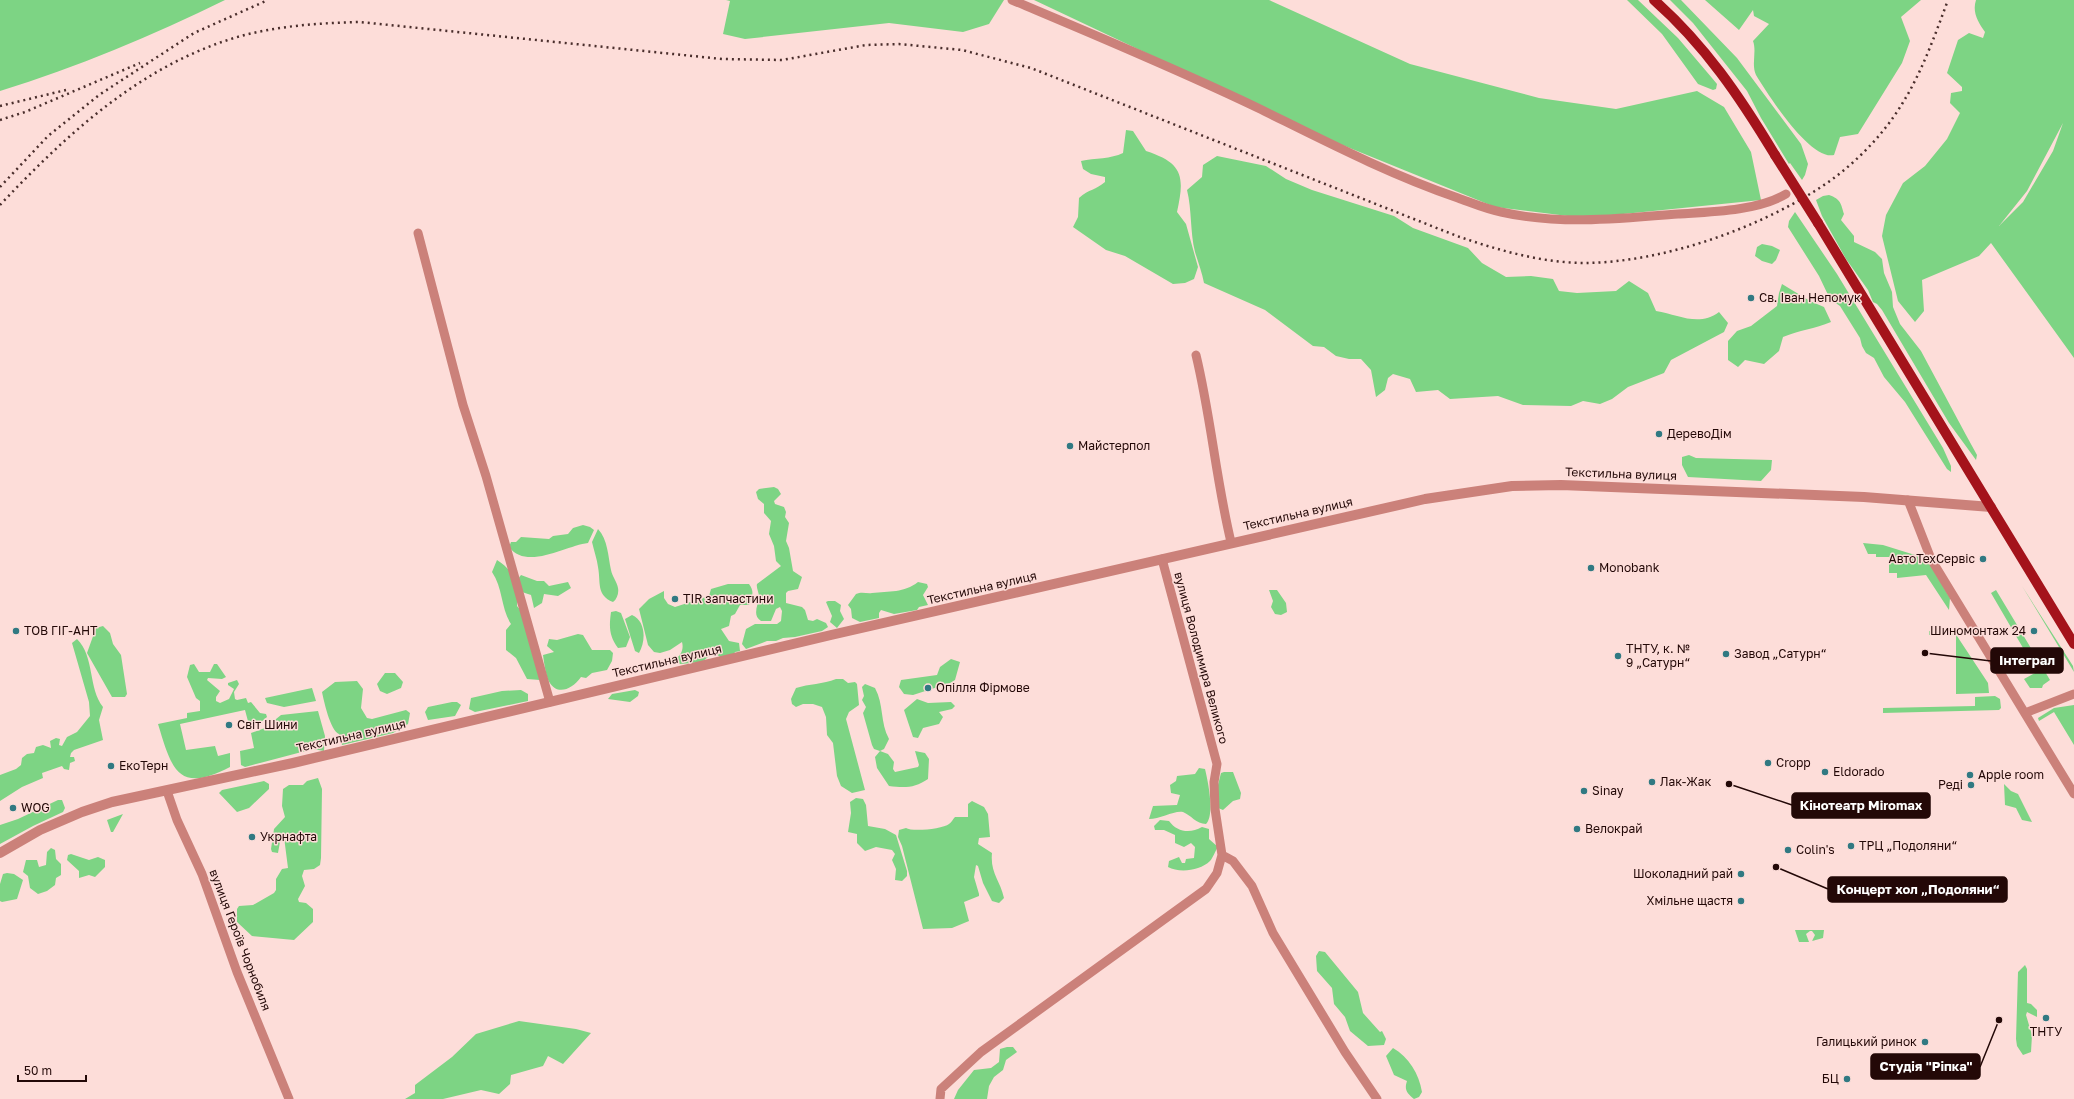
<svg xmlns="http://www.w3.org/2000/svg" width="2074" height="1099" font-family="'Golos Text',sans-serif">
  <rect width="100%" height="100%" fill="#fdddd9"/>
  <path fill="#7dd484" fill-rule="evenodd" d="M0 0H225C152 36 77 67 0 91Z
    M726 0H1004L989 24 963 32 889 23 745 39 723 34 730 1Z
    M1034 0H1269L1410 64 1539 98 1616 109 1697 91 1724 107 1751 152 1761 200 1584 218 1495 207 1330 140Z
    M1627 0H1638L1678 38 1712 78 1717 84 1716 89 1713 90 1698 84 1662 34Z
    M1670 0H1681L1737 58 1801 144 1808 164 1805 175 1802 180 1790 163 1789 164 1761 118 1747 91 1693 23Z
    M1705 0H1921L1901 17 1910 41 1902 63 1858 134 1840 137 1834 155C1810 161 1767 93 1756 75 1751 64 1757 52 1753 41L1769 24 1754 16 1753 10 1739 30Z
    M1976 0H2074V358L1991 243 1979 256 1922 280 1924 311 1915 322 1898 301 1882 236 1886 215 1903 183 1925 166 1947 139 1960 113 1950 103 1951 93 1962 91V87L1947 73 1958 40 1969 33 1983 38 1985 32C1978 22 1972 12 1976 0ZM2063 123 2053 151 2023 202 1999 226 2027 191Z
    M1126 130 1133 131 1146 151C1183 163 1185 176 1177 212L1186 224 1198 267 1194 279 1185 283 1173 284 1125 256 1106 250 1073 227 1078 217 1079 198C1089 189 1096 190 1105 182V177L1091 174 1083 169 1081 161C1095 158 1111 159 1123 153Z
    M1217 156 1266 166 1286 179 1312 190 1394 216 1413 228 1468 248 1482 263 1506 277 1531 276 1553 279 1559 291 1577 293 1616 291 1629 281 1648 293 1656 311C1679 315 1699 327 1719 312L1728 323 1724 332 1671 360 1664 373 1628 387 1612 399 1600 404 1583 401 1571 406 1523 405 1498 396 1450 399 1438 390 1416 392 1410 379 1393 374 1388 378 1385 390 1376 397 1371 370 1361 359H1349L1336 356 1324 347 1313 346 1265 310 1204 283C1202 272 1198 262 1195 252 1190 232 1192 210 1187 190L1202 177 1203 165Z
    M1829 195C1841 199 1841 204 1844 214L1841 220 1854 236V242L1875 252 1882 259 1884 273 1892 292 1893 307 1900 324 1921 351 1966 435 1977 455 1976 460 1949 423 1882 310 1877 304 1873 302 1868 290 1846 259 1822 216 1816 200 1823 196Z
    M1795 212 1837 274 1943 448 1951 466V472L1947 469 1905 402 1884 377 1874 358 1866 353 1862 346 1860 338 1840 306 1830 299 1819 276 1788 227 1789 221Z
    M1762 244 1772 246 1780 250 1776 260 1772 264 1762 261 1755 256 1757 247Z
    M1782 284 1810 301 1824 307 1831 322C1815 329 1799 330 1783 337L1779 351 1764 364 1745 360 1738 367 1728 360V341L1737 331 1751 326 1777 306 1779 293Z
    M1689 455 1696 458 1772 460 1771 470 1761 481 1688 477 1682 465V457Z
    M774 487 778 489 781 494 774 501 775 504 784 507 786 512 785 517 789 523 786 541 789 548 793 571 802 577 798 589 788 591 786 593V603L802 607 805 610 808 620 813 621 817 619 826 623 828 627 822 631 795 637 783 638 776 641H767L746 649 742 644 746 629 755 624H777L781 621 782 611 780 607 776 609 771 621H761C752 615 758 606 759 597 759 592 756 588 757 584L781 566 776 561 774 546 769 534 771 521 764 513V504L758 499 756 492 759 489Z
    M583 525 590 527 594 530 588 543C567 545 527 571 509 547L511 542H516L521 537 549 539 553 536 568 534 573 528Z
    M598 529C608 540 608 556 611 570 612 576 617 582 618 588 619 593 617 599 613 602 596 595 601 583 598 567 597 559 594 551 592 542Z
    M1863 543 1883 545 1915 555 1928 561 1950 598 1949 610 1926 575 1897 578V573H1889V557H1876V554H1868Z
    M497 560C515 571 519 586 517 606L526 617 540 680 527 679 516 658 506 650V630L511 624C501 609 503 588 492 572Z
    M521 575 537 581H544L549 586 568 582 571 588 558 596 544 594 542 603 534 608 531 595 522 592 518 579Z
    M918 582 927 584 928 587 923 595 928 605 919 607 917 610 894 614 881 610 879 613V618L860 622 852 618 851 609 848 605 856 594C862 591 867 594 872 593 889 591 904 593 918 582Z
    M728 584H749C755 592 752 597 749 605H740L735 614 731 616 729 626 721 629 729 641 739 643 740 651 735 652 733 656 720 657 714 652 702 662 680 664 675 659C681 656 684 649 682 642L670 650 660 653 654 652 648 645 639 609 649 599 664 591V598L668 604 675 607 709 596 711 589Z
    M2022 586 2073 666 2074 672 2071 667Z
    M1269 590H1277L1286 603 1287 612 1281 615 1275 614 1271 607 1273 601Z
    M1996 590 2050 680 2043 685 2042 688H2030L2024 679 2037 672 1991 593Z
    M828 601H835L841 605 840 611 844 619 837 628 830 622 832 616 826 602Z
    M616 611 621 613 630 637 626 647 618 648C609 636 609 627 611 612Z
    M632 615C646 621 646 641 639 653L635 651 625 619Z
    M103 626 110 633 113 644 121 655 127 694 125 697H112L87 653 96 628Z
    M1929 631H1950L1955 633 1988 683 1989 693 1956 694V635H1929Z
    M578 634 583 635 592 650H610L613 653 612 661 607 670 592 673 586 678 581 677C571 691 554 697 547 677 545 670 544 662 543 655L554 652 547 646 549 639 557 640Z
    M77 639C95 657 88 688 103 707L99 720 103 740 74 750 71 753 70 757H74L75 761 70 763 69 770 64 769 62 766 42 773 43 778 22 787 0 801V775L16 769 21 765 22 758 27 754 34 753 36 747 43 745 51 748 50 741 56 738 60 739 59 745 62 746 67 737 77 732 90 716 89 702 72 643Z
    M951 659 960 662 955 680 950 683 913 695 904 694 899 687 901 680 937 675 940 667Z
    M194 664 199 672H210L214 664H217L226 677 222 679 208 678 207 680 220 691 216 697V701L220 703 229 699 234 689 228 685V683L237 680 239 684 234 692 235 699 237 700 246 698 248 703 251 702 260 713 266 714 267 717 261 722 249 725 245 710 180 724 186 750 215 746 218 756 230 753V767C178 794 172 770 158 724L187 718V713L200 711V701L196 698 187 677 190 665Z
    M385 673H395L403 682 401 688 387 694 380 691 377 684Z
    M836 679H843L848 683 855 682 857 684 859 705 849 712 846 719 865 790 852 793 841 786 837 776 833 743 827 735 826 717 822 707 813 704H803L796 707 792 704 791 699 796 688C809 684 823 684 836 679Z
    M357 681 363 689 361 708 367 718 372 719 406 710 410 713 408 724 393 733 342 745 339 734C330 730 324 701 322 692L335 682Z
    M865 684 875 688C884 704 880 723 889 739L884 749 880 751 888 754 894 762 893 769 895 772 918 767 919 765 915 751 925 753 929 759 928 779C915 788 905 788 889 786L877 768 875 757 880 751 874 749 872 745 863 713 866 707 862 700 864 696 862 687Z
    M312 688 316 701 284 707 267 703 265 698Z
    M521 690 528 694V701L475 712 469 709 471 698 502 691Z
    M635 690 639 692 638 696 630 702 608 699 612 694Z
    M1995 696 2000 699 2001 708 1999 710 1883 713V708L1975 706V697Z
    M917 699 928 703 951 702 955 706 952 709 939 712 943 717 939 724 923 728 918 738 913 737 904 710Z
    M452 702H457L461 705 455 716 428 720 425 712 428 707Z
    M2074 705V745L2054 712 2039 721 2038 718 2054 708Z
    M318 711 325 736 324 751 313 749 245 767 241 765 240 751 254 748 251 733 265 728 281 715Z
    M1199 768 1205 769C1208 781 1215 815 1206 824 1196 824 1191 815 1183 812 1175 810 1160 819 1149 819L1153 806 1177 805 1180 795 1171 793 1170 785 1176 781 1177 776 1195 774Z
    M1224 772H1233L1241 793 1240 799 1233 801 1223 810 1218 808 1216 793 1221 773Z
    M318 778 322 789 321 858 320 865 314 869 304 870 302 876 305 886 298 899 299 902 306 903 313 909V922L294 940 252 936 237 922V909L239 906 253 905 274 893 276 890V879L282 869 288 868 284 837 281 836 278 853 272 852 271 849 274 829 285 817 282 806 283 789 289 785H303L307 781Z
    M264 781 269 784V789L249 808 237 812 219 793 222 790Z
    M2004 784 2011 791 2018 794 2032 822 2022 820 2016 808 2005 805Z
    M856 798 863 799 866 805 868 826 885 829 896 835 907 871V876L902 881 895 880 896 869 892 860 895 854 892 850 876 847 865 851 857 843V834L848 832 851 813 850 802Z
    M58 800H62L65 808 63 812 33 826 0 844V825L18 819Z
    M972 801 984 807 988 814 990 837 979 838 978 844 992 853C990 873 1000 880 1004 898L999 903 992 901 983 883 978 866 976 865 974 877 979 894V896L964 902 969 921 952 928 923 929 902 846 898 837 899 830 906 828C912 832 943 829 949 824 951 823 953 819 955 817H968V804Z
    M123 814 113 832H111L107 820Z
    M1160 820 1169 821C1177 832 1190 834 1202 827L1209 829V839L1218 847C1215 851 1213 858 1210 861 1200 871 1179 873 1168 867L1169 861 1179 857 1182 863H1185L1186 859 1194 858 1195 847 1191 843 1184 847 1175 843V835L1164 830H1155L1154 826Z
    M51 848 55 850 56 859 61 864V875L56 878 55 885 47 891 38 894 30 888 28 876 23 872 26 860H37L39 867 46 865 47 852Z
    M71 854 89 860 98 857 105 860V867L95 877 89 875 79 878V871L67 860 68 855Z
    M7 873 14 874 23 880 17 899 2 902 0 901V884L3 874Z
    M1795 930H1824L1823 938 1812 941 1815 935 1812 931H1810L1806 934 1809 942H1799Z
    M1319 951 1325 952 1358 992 1363 1013 1380 1032 1382 1031 1386 1039 1384 1045 1368 1046 1350 1031 1345 1017 1334 1004 1332 988 1317 971 1316 956Z
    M2025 965 2027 969V1003L2031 1004 2037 1010V1017L2027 1012 2026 1015 2032 1035 2031 1052 2023 1055 2017 1046 2016 1039 2018 972Z
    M519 1021 576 1029 591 1033 563 1064 548 1056 543 1066 511 1075 510 1084 499 1094 481 1090 443 1099H405L415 1093V1085L452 1057 476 1034Z
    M1007 1047H1013L1017 1052 1006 1060 1003 1070 994 1077 989 1086 987 1099H954L958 1090 974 1070 991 1068 999 1062 1000 1049Z
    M1393 1048C1409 1057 1419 1074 1422 1092L1419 1097 1414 1099C1407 1093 1404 1090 1407 1081L1394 1075 1386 1056Z"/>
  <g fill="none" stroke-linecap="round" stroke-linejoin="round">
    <path stroke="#cb817a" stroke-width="9" d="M1012 0C1095 35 1177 69 1258 108 1323 140 1388 174 1458 198 1472 203 1486 209 1501 212 1559 225 1618 219 1678 214 1710 212 1758 211 1786 194
      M418 233 463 405 486 476 550 702
      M1196 355C1211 417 1216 480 1231 542
      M1908 500 1931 559 2074 794
      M2025 713 2074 694
      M167 791 177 820 202 874 237 972 289 1099
      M1222 855 1233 861 1252 886 1273 933 1345 1052 1377 1099
      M940 1099 941 1089 981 1052 1206 889 1217 873 1222 855 1215 809 1214 782 1217 764 1162 559"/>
    <path stroke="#cb817a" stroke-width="10" d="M0 853 40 830 82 812 112 802 293 763 831 635 1425 499 1512 486 1561 485 1864 497 1991 507"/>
    <path stroke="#a4131b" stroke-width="10" d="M1654 0C1705 45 1740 97 1775 155
      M1818 223 2074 644"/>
    <path stroke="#4a2e2c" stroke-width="2.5" stroke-dasharray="2 4" stroke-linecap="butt" d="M0 106 66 90
      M0 120 25 112 140 63
      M0 187 48 136 99 95 194 33 268 0
      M0 205C66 135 139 67 234 38 274 26 318 23 360 22L722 59 782 60 866 45 899 44 962 50 1031 68 1457 236C1498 250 1541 263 1586 263 1662 262 1754 230 1818 189 1851 168 1882 137 1902 104 1922 72 1935 35 1948 0"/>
    <path stroke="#a4131b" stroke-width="10" d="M1775 155 1818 223"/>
  </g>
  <g fill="#317982" stroke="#fdddd9" stroke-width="1.5">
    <circle cx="1751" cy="298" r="4"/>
    <circle cx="1659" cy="434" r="4"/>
    <circle cx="1070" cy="446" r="4"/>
    <circle cx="1983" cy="559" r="4"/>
    <circle cx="1591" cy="568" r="4"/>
    <circle cx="675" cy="599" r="4"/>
    <circle cx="16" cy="631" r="4"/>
    <circle cx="2034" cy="631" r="4"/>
    <circle cx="1726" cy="654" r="4"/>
    <circle cx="1618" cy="656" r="4"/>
    <circle cx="928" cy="688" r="4"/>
    <circle cx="229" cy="725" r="4"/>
    <circle cx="1768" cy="763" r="4"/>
    <circle cx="111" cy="766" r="4"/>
    <circle cx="1825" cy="772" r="4"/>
    <circle cx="1970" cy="775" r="4"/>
    <circle cx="1652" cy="782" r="4"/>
    <circle cx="1971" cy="785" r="4"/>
    <circle cx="1584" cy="791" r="4"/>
    <circle cx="13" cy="808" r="4"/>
    <circle cx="1577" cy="829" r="4"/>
    <circle cx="252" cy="837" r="4"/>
    <circle cx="1851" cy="846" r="4"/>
    <circle cx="1788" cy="850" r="4"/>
    <circle cx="1741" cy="874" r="4"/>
    <circle cx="1741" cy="901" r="4"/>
    <circle cx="2046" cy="1018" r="4"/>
    <circle cx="1925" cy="1042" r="4"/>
    <circle cx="1847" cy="1079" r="4"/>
  </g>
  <g text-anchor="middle" stroke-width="3" stroke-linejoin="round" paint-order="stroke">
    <g font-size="12" fill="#230807" stroke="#fdddd9" text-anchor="start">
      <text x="1759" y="302">Св. Іван Непомук</text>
      <text x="1667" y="438">ДеревоДім</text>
      <text x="1078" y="450">Майстерпол</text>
      <text x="1975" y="563" text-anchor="end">АвтоТехСервіс</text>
      <text x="1599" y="572">Monobank</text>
      <text x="683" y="603">TIR запчастини</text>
      <text x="24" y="635">ТОВ ГІГ-АНТ</text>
      <text x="2026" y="635" text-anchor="end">Шиномонтаж 24</text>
      <text x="1626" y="653">ТНТУ, к. №<tspan x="1626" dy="14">9 „Сатурн“</tspan></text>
      <text x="1734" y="658">Завод „Сатурн“</text>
      <text x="936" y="692">Опілля Фірмове</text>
      <text x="237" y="729">Світ Шини</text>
      <text x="1776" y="767">Cropp</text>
      <text x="119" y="770">ЕкоТерн</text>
      <text x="1833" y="776">Eldorado</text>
      <text x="1978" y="779">Apple room</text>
      <text x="1660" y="786">Лак-Жак</text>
      <text x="1963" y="789" text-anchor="end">Реді</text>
      <text x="1592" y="795">Sinay</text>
      <text x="21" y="812">WOG</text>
      <text x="1585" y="833">Велокрай</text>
      <text x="260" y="841">Укрнафта</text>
      <text x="1859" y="850">ТРЦ „Подоляни“</text>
      <text x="1796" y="854">Colin's</text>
      <text x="1733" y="878" text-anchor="end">Шоколадний рай</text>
      <text x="1733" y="905" text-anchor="end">Хмільне щастя</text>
      <text x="2046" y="1036" text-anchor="middle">ТНТУ</text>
      <text x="1917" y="1046" text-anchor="end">Галицький ринок</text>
      <text x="1839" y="1083" text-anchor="end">БЦ</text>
    </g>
    <g font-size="12" fill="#230807" stroke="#fdddd9">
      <text transform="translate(1621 474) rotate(2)" y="4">Текстильна вулиця</text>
      <text transform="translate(1298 514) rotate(-13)" y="4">Текстильна вулиця</text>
      <text transform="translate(982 588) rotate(-13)" y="4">Текстильна вулиця</text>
      <text transform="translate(1201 658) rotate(75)" y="4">вулиця Володимира Великого</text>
      <text transform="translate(667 661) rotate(-13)" y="4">Текстильна вулиця</text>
      <text transform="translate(351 736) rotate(-13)" y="4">Текстильна вулиця</text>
      <text transform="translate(240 940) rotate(69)" y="4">вулиця Героїв Чорнобиля</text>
    </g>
  </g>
  <path fill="none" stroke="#230807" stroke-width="1.5" d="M1925 653L1991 661M1729 784L1792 805M1776 867L1828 889M1999 1020L1980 1067"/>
  <g fill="#230807" stroke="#fdddd9" stroke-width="1.5">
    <circle cx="1925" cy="653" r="4"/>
    <circle cx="1729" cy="784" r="4"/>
    <circle cx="1776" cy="867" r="4"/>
    <circle cx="1999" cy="1020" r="4"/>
  </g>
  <g fill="#230807" stroke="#230807" stroke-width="1.5">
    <rect x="1991" y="648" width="72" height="25" rx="4"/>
    <rect x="1792" y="793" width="138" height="25" rx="4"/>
    <rect x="1828" y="877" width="179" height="25" rx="4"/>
    <rect x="1871" y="1054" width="109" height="25" rx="4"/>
  </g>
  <g font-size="13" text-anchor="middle" font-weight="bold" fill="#fff">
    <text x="2027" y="665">Інтеграл</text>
    <text x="1861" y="810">Кінотеатр Miromax</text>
    <text x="1918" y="894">Концерт хол „Подоляни“</text>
    <text x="1926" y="1071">Студія "Ріпка"</text>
  </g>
  <path d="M18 1075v6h68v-6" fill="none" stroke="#230807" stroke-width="2"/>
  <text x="24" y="1075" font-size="12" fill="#230807" stroke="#fdddd9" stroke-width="3" paint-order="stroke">50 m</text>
</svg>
